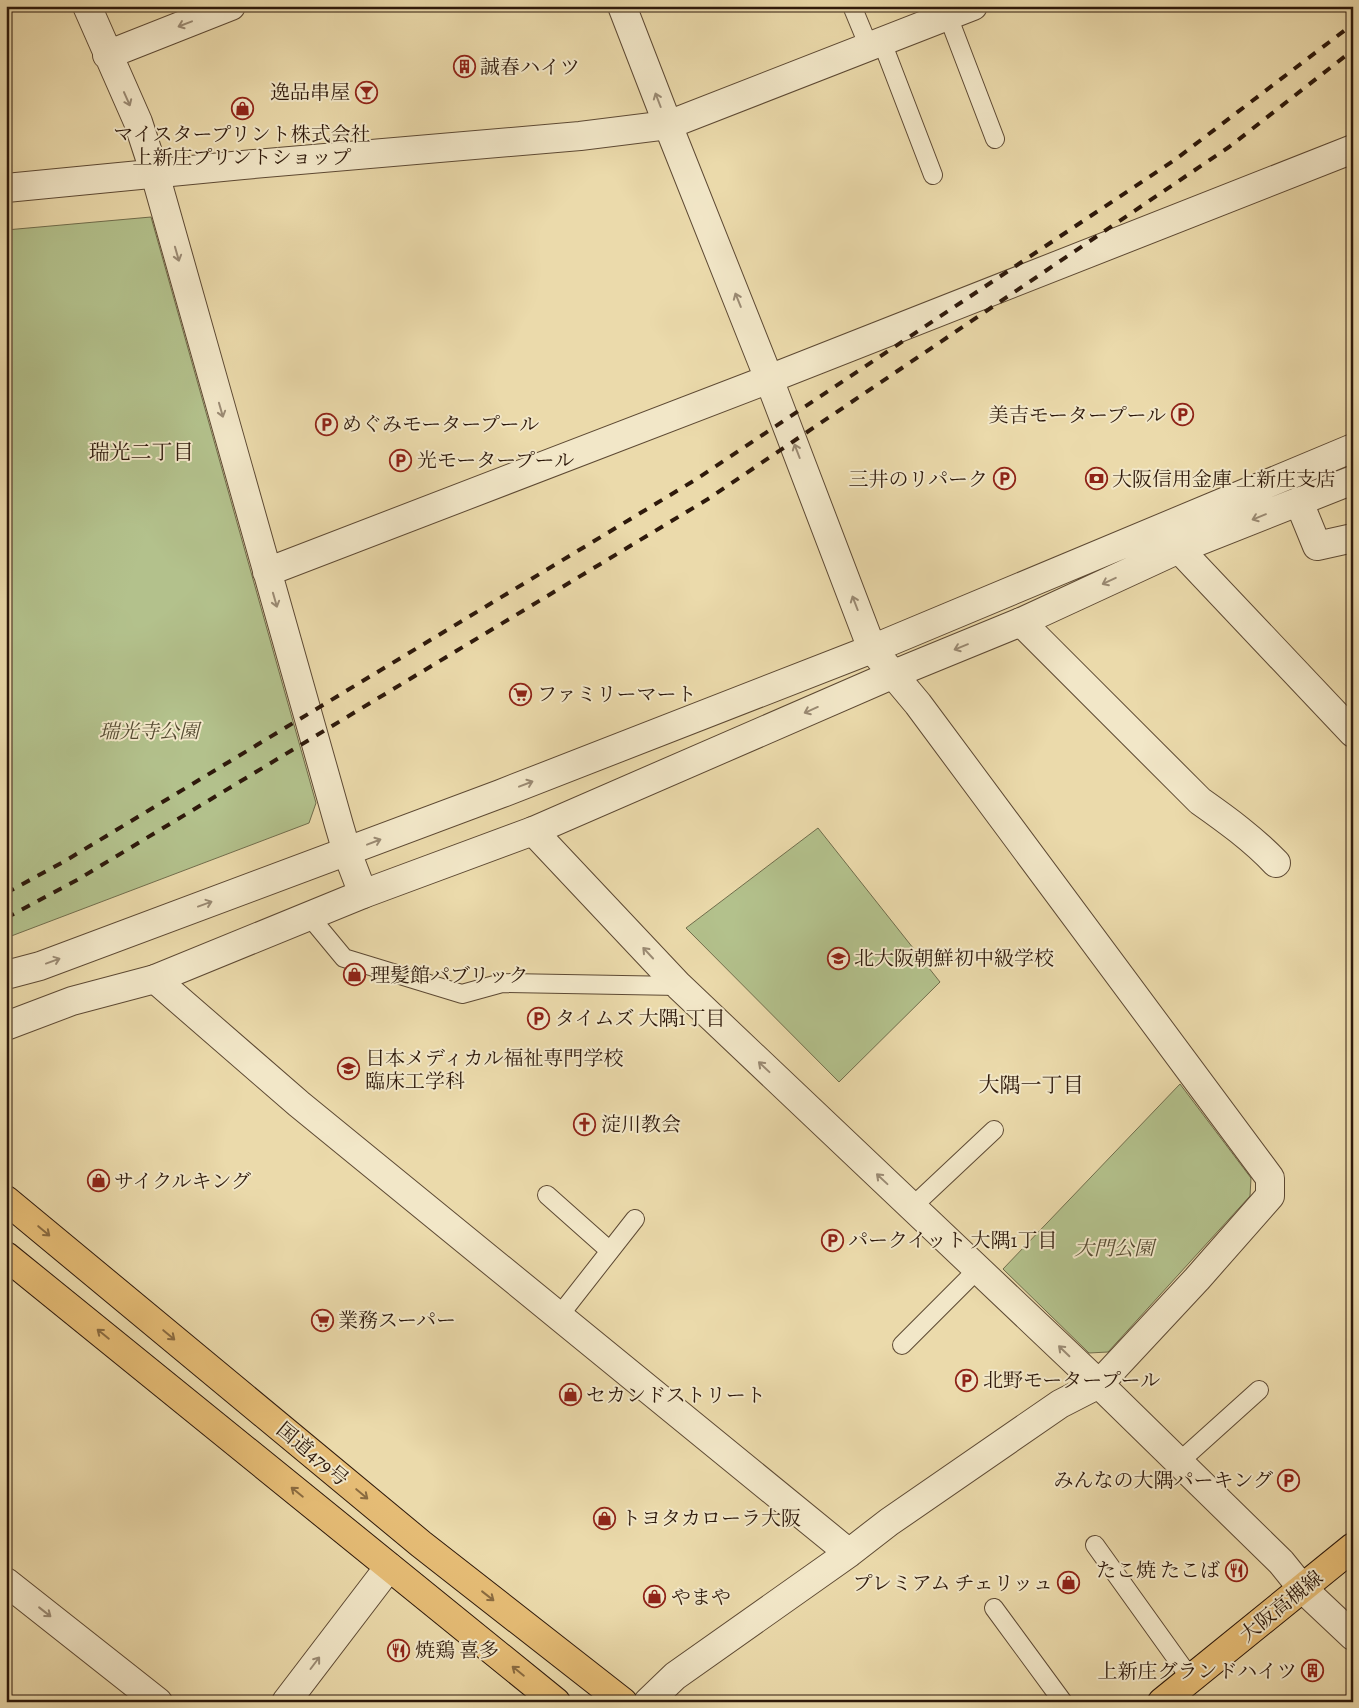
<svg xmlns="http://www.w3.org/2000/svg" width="1359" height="1708" font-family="Alegreya,'Noto Serif JP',serif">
  <rect width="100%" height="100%" fill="#ebdaab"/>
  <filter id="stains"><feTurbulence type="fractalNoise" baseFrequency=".004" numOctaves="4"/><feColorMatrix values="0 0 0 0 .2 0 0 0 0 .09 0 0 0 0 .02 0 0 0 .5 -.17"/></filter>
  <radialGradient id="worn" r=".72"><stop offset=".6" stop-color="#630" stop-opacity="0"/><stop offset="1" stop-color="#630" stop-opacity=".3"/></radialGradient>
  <path fill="#b3c18c" stroke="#706d4c" d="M151 217 316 803 309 823 6 938V230Z
    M818 828 940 982 839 1082 686 928Z
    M1180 1084 1251 1178 1250 1196 1108 1352 1089 1353 1003 1269Z"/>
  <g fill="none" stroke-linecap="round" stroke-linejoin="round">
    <defs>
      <path id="service" d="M852 6 869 47
        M948 16 995 139
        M882 42 933 175
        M310 917 344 958 462 994 502 983 679 986
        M547 1195 610 1251
        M912 1207 994 1130
        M559 1316 635 1219
        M902 1345 978 1269
        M1179 1462 1259 1390
        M1095 1545 1191 1679
        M994 1608 1063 1702"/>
      <path id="minor" d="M87 6 138 122 155 174 339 825 347 852 363 894
        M622 6 668 125 769 379 872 649 918 704 1270 1178V1196L1197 1279 1099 1384 1060 1404 889 1522 849 1553 675 1676 648 1702
        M107 55 231 6
        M1299 502 1317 546 1353 538
        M1179 549 1353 733
        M267 572 769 379 1353 149
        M1021 622 1200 801C1227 820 1253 839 1276 863
        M533 831 679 986 1099 1384 1281 1562 1302 1588 1353 1636
        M155 979 299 1104 849 1553
        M6 1582 158 1702
        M286 1702 389 1567"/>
      <path id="tertiary" d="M6 188 243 165 580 136 668 125 973 6
        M6 975 40 966 500 794 872 649 1353 448
        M6 1026 72 1001 155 979 363 894 533 831 894 674 1021 622 1179 549 1353 480"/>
      <path id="primary" d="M1162 1702 1353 1547"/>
      <path id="trunk" d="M6 1200 421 1544 623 1702
        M6 1256 556 1702"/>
    </defs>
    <use href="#service" stroke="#5d4933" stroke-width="20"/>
    <use href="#minor" stroke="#5d4933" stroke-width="30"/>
    <use href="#tertiary" stroke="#5d4933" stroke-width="30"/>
    <use href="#primary" stroke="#2e190b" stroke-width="30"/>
    <use href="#trunk" stroke="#2e190b" stroke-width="30"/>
    <use href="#service" stroke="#f2e7c8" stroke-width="18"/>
    <use href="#minor" stroke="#f2e7c8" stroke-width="28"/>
    <use href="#tertiary" stroke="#f2e7c8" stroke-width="28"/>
    <use href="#primary" stroke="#e6bd76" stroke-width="28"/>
    <use href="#trunk" stroke="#e6bd76" stroke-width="28"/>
    <path stroke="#2e190b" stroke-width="4" stroke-dasharray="9 9" stroke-linecap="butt" d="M6 893 65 861 695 480 1176 159 1353 24
      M6 918 77 880 708 499 1229 147 1353 50"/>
  </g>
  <defs><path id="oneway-shaft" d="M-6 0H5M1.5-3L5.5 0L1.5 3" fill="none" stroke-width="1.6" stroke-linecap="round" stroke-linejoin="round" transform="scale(1.25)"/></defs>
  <g stroke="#9a8a73">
    <use href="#oneway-shaft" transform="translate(185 24) rotate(159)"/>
    <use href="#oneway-shaft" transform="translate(127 99) rotate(66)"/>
    <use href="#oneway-shaft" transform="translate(658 100) rotate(-111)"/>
    <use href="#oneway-shaft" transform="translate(177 254) rotate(74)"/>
    <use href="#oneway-shaft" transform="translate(738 300) rotate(-112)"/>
    <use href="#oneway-shaft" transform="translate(221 410) rotate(74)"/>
    <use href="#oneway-shaft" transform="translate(797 451) rotate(-111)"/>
    <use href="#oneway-shaft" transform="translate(1259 517) rotate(158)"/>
    <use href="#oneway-shaft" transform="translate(1109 581) rotate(155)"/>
    <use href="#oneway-shaft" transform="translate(275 600) rotate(74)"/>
    <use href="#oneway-shaft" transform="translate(855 603) rotate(-111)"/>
    <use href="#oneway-shaft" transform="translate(961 647) rotate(158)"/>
    <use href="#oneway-shaft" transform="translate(811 710) rotate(156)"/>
    <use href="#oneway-shaft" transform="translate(526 784) rotate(-21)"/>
    <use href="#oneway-shaft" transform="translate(374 842) rotate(-21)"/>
    <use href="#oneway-shaft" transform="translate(205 904) rotate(-20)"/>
    <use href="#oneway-shaft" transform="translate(648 953) rotate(-133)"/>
    <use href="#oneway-shaft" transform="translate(53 961) rotate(-20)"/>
    <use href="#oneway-shaft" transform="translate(764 1067) rotate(-137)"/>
    <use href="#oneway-shaft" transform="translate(882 1179) rotate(-137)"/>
    <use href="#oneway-shaft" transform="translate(1064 1351) rotate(-136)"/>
    <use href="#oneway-shaft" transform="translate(45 1612) rotate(38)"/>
    <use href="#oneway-shaft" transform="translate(315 1663) rotate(-53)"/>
  </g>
  <g stroke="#8a6b40">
    <use href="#oneway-shaft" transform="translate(44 1231) rotate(40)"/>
    <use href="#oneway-shaft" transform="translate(103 1334) rotate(-141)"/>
    <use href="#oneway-shaft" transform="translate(169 1335) rotate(40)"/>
    <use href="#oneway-shaft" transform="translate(297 1492) rotate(-141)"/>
    <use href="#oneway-shaft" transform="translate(362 1494) rotate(40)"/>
    <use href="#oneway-shaft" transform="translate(488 1596) rotate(38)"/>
    <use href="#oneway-shaft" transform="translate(518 1671) rotate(-141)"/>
  </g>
  <defs>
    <symbol id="building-ring" viewBox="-11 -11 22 22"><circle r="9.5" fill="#f2e7c8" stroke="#8f2418" stroke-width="1.5"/><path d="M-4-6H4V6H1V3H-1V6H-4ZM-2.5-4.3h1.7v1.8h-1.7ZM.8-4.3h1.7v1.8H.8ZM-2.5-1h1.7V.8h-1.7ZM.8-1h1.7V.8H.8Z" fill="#8f2418"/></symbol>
    <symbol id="bar-ring" viewBox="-11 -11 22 22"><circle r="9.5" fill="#f2e7c8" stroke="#8f2418" stroke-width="1.5"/><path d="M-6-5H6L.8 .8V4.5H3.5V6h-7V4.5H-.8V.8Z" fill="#8f2418"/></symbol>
    <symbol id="shop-ring" viewBox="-11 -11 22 22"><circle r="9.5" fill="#f2e7c8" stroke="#8f2418" stroke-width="1.5"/><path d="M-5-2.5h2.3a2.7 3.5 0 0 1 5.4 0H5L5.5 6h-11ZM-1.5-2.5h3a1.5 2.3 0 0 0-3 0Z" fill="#8f2418"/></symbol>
    <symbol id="parking-ring" viewBox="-11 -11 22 22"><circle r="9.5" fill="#f2e7c8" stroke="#8f2418" stroke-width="1.5"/><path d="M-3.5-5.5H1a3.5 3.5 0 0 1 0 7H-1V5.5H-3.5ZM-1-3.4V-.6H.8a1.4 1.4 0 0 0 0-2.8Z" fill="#8f2418"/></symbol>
    <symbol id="bank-ring" viewBox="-11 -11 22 22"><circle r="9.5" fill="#f2e7c8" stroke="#8f2418" stroke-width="1.5"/><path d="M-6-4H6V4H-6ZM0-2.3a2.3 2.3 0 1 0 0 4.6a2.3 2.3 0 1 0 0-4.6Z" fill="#8f2418"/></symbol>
    <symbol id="supermarket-ring" viewBox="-11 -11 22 22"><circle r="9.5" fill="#f2e7c8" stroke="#8f2418" stroke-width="1.5"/><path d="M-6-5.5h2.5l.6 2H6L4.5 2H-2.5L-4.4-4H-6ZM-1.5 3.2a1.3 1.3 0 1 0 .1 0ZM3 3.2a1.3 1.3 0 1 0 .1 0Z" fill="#8f2418"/></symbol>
    <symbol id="school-ring" viewBox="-11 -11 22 22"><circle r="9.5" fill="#f2e7c8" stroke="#8f2418" stroke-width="1.5"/><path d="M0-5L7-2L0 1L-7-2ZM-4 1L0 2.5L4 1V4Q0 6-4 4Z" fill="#8f2418"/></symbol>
    <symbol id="church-ring" viewBox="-11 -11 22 22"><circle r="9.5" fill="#f2e7c8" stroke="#8f2418" stroke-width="1.5"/><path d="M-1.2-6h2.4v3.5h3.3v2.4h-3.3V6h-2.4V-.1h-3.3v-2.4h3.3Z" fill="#8f2418"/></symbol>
    <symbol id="restaurant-ring" viewBox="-11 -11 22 22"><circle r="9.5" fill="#f2e7c8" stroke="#8f2418" stroke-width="1.5"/><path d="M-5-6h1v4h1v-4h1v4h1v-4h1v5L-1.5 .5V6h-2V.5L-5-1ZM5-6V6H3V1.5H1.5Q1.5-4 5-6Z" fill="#8f2418"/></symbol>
  </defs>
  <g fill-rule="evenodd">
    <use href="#building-ring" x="452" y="54" width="25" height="25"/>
    <use href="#bar-ring" x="354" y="80" width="25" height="25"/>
    <use href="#shop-ring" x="230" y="96" width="25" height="25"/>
    <use href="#parking-ring" x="1170" y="402" width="25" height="25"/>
    <use href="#parking-ring" x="314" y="412" width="25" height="25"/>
    <use href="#parking-ring" x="388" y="448" width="25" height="25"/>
    <use href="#parking-ring" x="992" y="466" width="25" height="25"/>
    <use href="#bank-ring" x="1084" y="466" width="25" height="25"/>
    <use href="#supermarket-ring" x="508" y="682" width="25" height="25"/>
    <use href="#school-ring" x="826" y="946" width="25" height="25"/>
    <use href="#shop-ring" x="342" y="962" width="25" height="25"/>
    <use href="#parking-ring" x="526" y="1006" width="25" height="25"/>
    <use href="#school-ring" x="336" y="1056" width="25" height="25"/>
    <use href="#church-ring" x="572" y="1112" width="25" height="25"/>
    <use href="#shop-ring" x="86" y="1168" width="25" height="25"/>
    <use href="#parking-ring" x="820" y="1228" width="25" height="25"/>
    <use href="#supermarket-ring" x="310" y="1308" width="25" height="25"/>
    <use href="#parking-ring" x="954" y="1368" width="25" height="25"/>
    <use href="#shop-ring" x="558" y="1382" width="25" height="25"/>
    <use href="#parking-ring" x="1276" y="1468" width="25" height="25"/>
    <use href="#shop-ring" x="592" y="1506" width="25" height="25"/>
    <use href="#restaurant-ring" x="1224" y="1558" width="25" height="25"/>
    <use href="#shop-ring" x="1056" y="1570" width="25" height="25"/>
    <use href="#shop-ring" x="642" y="1584" width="25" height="25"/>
    <use href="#restaurant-ring" x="386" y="1638" width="25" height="25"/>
    <use href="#building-ring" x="1300" y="1658" width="25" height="25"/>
  </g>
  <g text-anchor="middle" stroke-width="4" stroke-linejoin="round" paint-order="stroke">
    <g font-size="20" fill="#2e190b" stroke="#f2e7c8" text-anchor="start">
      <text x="480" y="74">誠春ハイツ</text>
      <text x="350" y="99" text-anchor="end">逸品串屋</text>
      <text x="242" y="141" text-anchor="middle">マイスタープリント株式会社<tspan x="242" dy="23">上新庄プリントショップ</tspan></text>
      <text x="1166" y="422" text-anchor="end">美吉モータープール</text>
      <text x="342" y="431">めぐみモータープール</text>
      <text x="417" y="467">光モータープール</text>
      <text x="988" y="486" text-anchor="end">三井のリパーク</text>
      <text x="1112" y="486">大阪信用金庫 上新庄支店</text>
      <text x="537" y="701">ファミリーマート</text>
      <text x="854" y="965">北大阪朝鮮初中級学校</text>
      <text x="370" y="982">理髪館パブリック</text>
      <text x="555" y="1025">タイムズ 大隅1丁目</text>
      <text x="365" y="1065">日本メディカル福祉専門学校<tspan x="365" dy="23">臨床工学科</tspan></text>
      <text x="601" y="1131">淀川教会</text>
      <text x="114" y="1188">サイクルキング</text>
      <text x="848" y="1247">パークイット 大隅1丁目</text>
      <text x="338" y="1327">業務スーパー</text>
      <text x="983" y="1387">北野モータープール</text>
      <text x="586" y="1402">セカンドストリート</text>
      <text x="1273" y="1487" text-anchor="end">みんなの大隅パーキング</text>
      <text x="621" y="1525">トヨタカローラ大阪</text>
      <text x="1220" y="1577" text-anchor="end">たこ焼 たこば</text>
      <text x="1053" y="1590" text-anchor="end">プレミアム チェリッュ</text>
      <text x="671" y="1604">やまや</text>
      <text x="415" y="1657">焼鶏 喜多</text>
      <text x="1297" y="1678" text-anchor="end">上新庄グランドハイツ</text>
    </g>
    <g font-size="20" font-style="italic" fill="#564b32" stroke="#f2e7c8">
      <text x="149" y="738">瑞光寺公園</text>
      <text x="1114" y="1255">大門公園</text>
    </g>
    <g font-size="20" fill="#2e190b" stroke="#f2e7c8">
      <text transform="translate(313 1454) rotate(40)" y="7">国道479号</text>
      <text transform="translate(1281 1606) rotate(-39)" y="7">大阪高槻線</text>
    </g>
    <g font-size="21" fill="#2e190b" stroke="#f2e7c8">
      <text x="141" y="459">瑞光二丁目</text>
      <text x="1031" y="1092">大隅一丁目</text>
    </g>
  </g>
  <rect width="1359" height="1708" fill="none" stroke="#ebdaab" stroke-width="25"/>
  <rect x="8" y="8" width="1344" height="1693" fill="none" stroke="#2e190b" stroke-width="2.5"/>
  <rect x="12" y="12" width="1334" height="1683" fill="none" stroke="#2e190b"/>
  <rect width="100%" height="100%" filter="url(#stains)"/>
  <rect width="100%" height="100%" fill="url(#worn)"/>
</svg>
